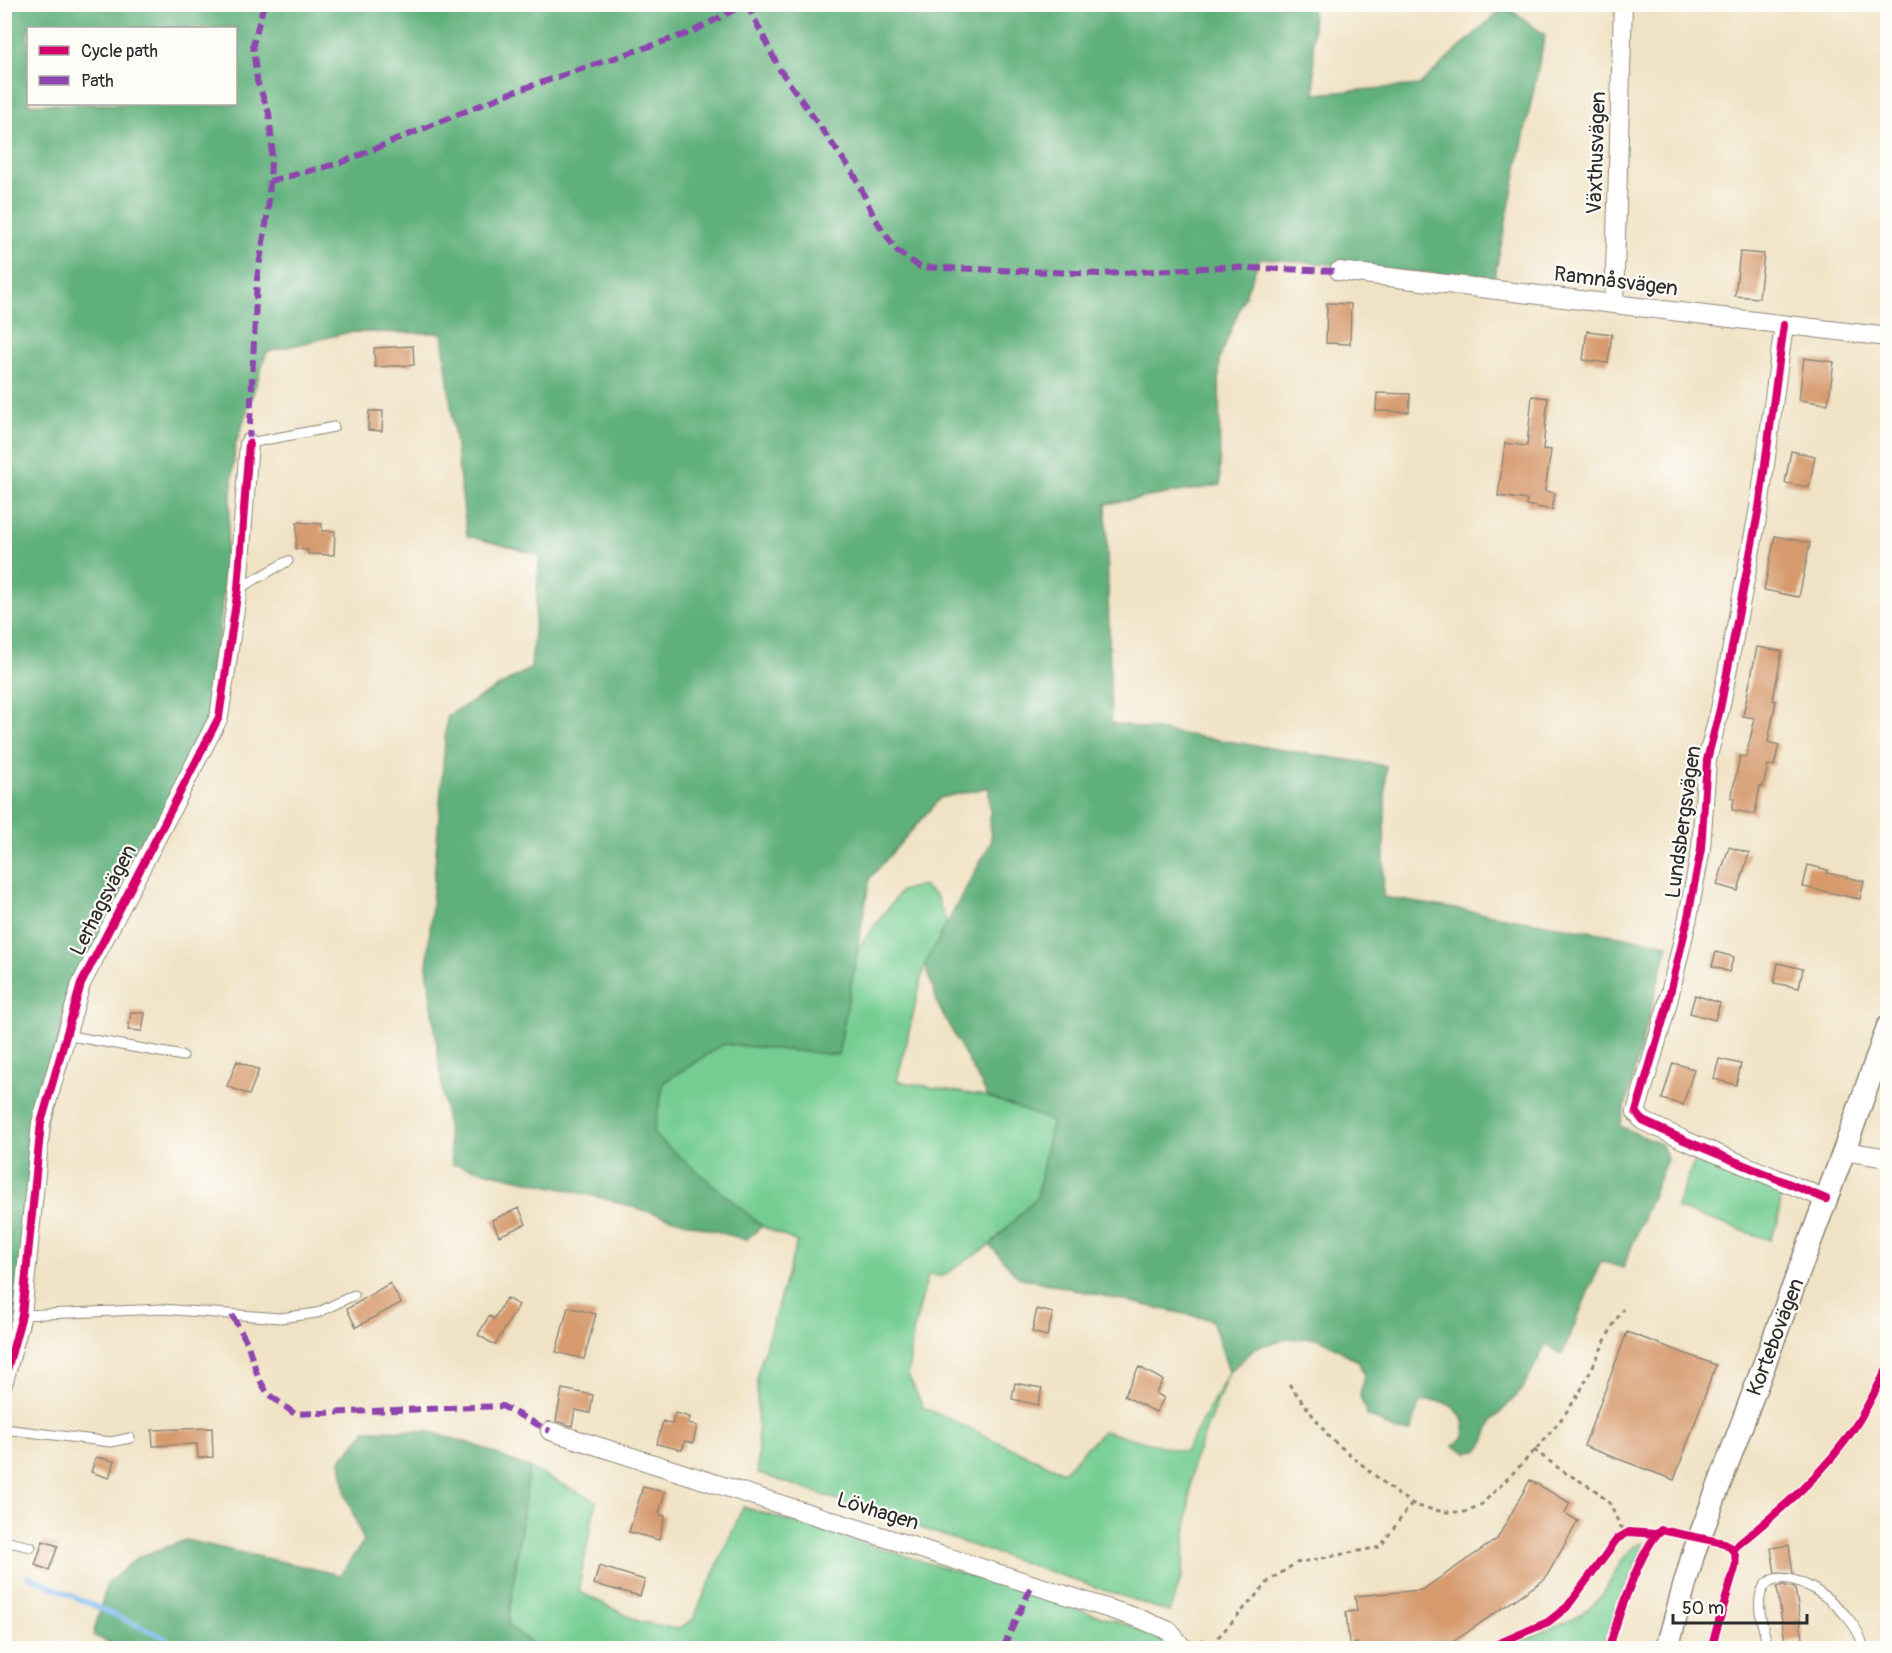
<svg xmlns="http://www.w3.org/2000/svg" width="1892" height="1653" font-family="Pangolin,sans-serif">
  <rect width="100%" height="100%" fill="#fdfcf7"/>
  <filter id="ink" filterUnits="userSpaceOnUse"><feTurbulence type="fractalNoise" baseFrequency=".0167" numOctaves="2"/><feDisplacementMap in="SourceGraphic" scale="12" xChannelSelector="R" yChannelSelector="G"/><feConvolveMatrix kernelMatrix="1 2 1 2 8 2 1 2 1" color-interpolation-filters="sRGB"/></filter>
  <filter id="wash" filterUnits="userSpaceOnUse"><feTurbulence type="fractalNoise" baseFrequency=".008" numOctaves="4" result="noise"/><feDisplacementMap in="SourceGraphic" scale="24" xChannelSelector="R" yChannelSelector="G"/><feGaussianBlur stdDeviation="1.35" result="paint"/><feColorMatrix in="noise" values="0 0 0 0 0 0 0 0 0 0 0 0 0 0 0 0 0 1.4 0 .05"/><feComposite in="paint" operator="in"/></filter>
  <g filter="url(#wash)">
    <rect width="100%" height="100%" fill="#f0e2c4"/>
    <path fill="#75cd92" stroke="#507c5e" stroke-width="1.5" d="M922 885 937 897 947 924 925 964 897 1081 988 1097 1052 1120 1037 1197 990 1245 943 1276 928 1275 913 1333 908 1375 923 1407 1063 1472 1103 1431 1185 1452 1229 1372 1193 1463 1182 1576 1169 1612 758 1473 757 1374 797 1242 762 1226 652 1134 664 1082 724 1044 838 1055 858 948 901 891Z
      M1703 1160 1782 1189 1778 1221 1770 1240 1676 1208 1692 1167 1695 1161Z
      M529 1468 596 1501 578 1591 638 1621 677 1629 693 1620 743 1507 1051 1600 1197 1648H943L911 1643 794 1648H538L508 1625Z
      M1642 1543 1643 1547 1620 1599 1602 1648H1509C1536 1631 1570 1627 1594 1604 1614 1586 1616 1554 1642 1543Z"/>
    <path fill="#60b07c" stroke="#466e54" stroke-width="1.5" fill-rule="evenodd" d="M5 5H1312L1315 94 1419 85 1505 6 1545 35 1494 279 1260 258 1219 360 1220 485 1106 504 1111 723 1386 766 1383 897 1668 944 1620 1126 1662 1145 1667 1159 1623 1268 1601 1261 1562 1355 1546 1344 1522 1390 1492 1421 1483 1444 1477 1451 1467 1452 1453 1446 1464 1437C1468 1410 1444 1395 1419 1403L1411 1432 1396 1431 1367 1415 1360 1396 1364 1375 1358 1361 1319 1338 1287 1339 1257 1347 1229 1372 1212 1320 1018 1277 990 1245 1037 1197 1052 1121 988 1097 939 1007 925 964 991 842 989 787 940 798 870 878 838 1055 724 1044 664 1082 653 1134 762 1226 746 1240 598 1197 452 1164 427 967 447 716 531 668 540 555 467 536 442 333 350 332 267 352 235 446 213 714 59 1035 16 1316 5 1358ZM28 28H236V104H28Z
      M366 1430 427 1431 475 1445 529 1468 508 1625 538 1648H120L93 1635 107 1584 138 1557 186 1540 340 1575 364 1541 346 1496 341 1460Z"/>
    <g fill="none" stroke-linecap="round" stroke-linejoin="round">
      <path stroke="#7eb8ef" stroke-width="5" d="M28 1576 161 1636 178 1648"/>
    </g>
    <g id="blocks">
      <path fill="#d69a6d" d="M1740 252 1764 254 1759 298 1735 296Z
        M1327 303 1351 304 1350 344 1326 343Z
        M1587 331 1612 334 1608 363 1583 360Z
        M413 346 414 365 375 367 374 348Z
        M1804 358 1834 362 1828 404 1799 400Z
        M1377 393 1410 394 1409 412 1376 411Z
        M1532 396 1548 398 1543 449 1551 450 1545 491 1555 493 1552 510 1526 505 1527 500 1498 496 1505 443 1527 446Z
        M369 411H383L382 431 368 430Z
        M1791 451 1815 456 1809 487 1785 483Z
        M297 522 322 524V531H335L334 555 308 554V550L296 549Z
        M1775 536 1810 543 1799 597 1764 590Z
        M1757 647 1782 651 1773 700 1776 701 1768 742 1779 745 1774 766 1768 765 1763 787 1760 786 1755 814 1732 810 1734 799 1731 798 1740 756 1746 757 1755 718 1743 716Z
        M1729 847 1749 853 1738 891 1717 885Z
        M1808 865 1828 870 1827 873 1864 881 1860 899 1803 887Z
        M1716 952 1734 957 1729 972 1712 966Z
        M1778 963 1803 969 1799 988 1774 983Z
        M1695 995 1720 1003 1715 1020 1690 1013Z
        M131 1012 145 1013 142 1031 128 1030Z
        M1719 1059 1741 1064 1736 1085 1714 1079Z
        M237 1061 259 1070 249 1095 227 1086Z
        M1673 1063 1694 1069 1683 1105 1662 1099Z
        M519 1208 526 1224 499 1236 492 1220Z
        M390 1283 401 1303 356 1327 347 1309Z
        M506 1298 519 1305 495 1345 478 1335 489 1316 494 1319Z
        M568 1307 596 1314 584 1359 556 1352Z
        M1037 1309 1053 1313 1047 1336 1032 1332Z
        M1627 1332 1716 1365 1674 1480 1584 1446Z
        M1139 1367 1163 1380 1156 1393 1164 1398 1156 1412 1124 1396Z
        M1015 1383 1042 1388 1038 1405 1012 1399Z
        M562 1389 593 1395 590 1413 575 1410 572 1426 556 1421Z
        M675 1413 690 1417 688 1424 697 1426 693 1443 685 1441 682 1450 657 1444 663 1421 672 1424Z
        M212 1428 213 1457 198 1458 197 1444 153 1446 152 1430Z
        M96 1457 114 1461 109 1478 91 1472Z
        M1530 1480 1570 1503 1565 1513 1578 1521 1545 1579 1444 1648H1358L1357 1643 1349 1644 1346 1612 1357 1611 1355 1596 1422 1590 1497 1539Z
        M643 1487 665 1492 659 1514 665 1516 659 1540 629 1532Z
        M43 1541 58 1546 49 1570 35 1565Z
        M1789 1545 1793 1574 1775 1573 1771 1548Z
        M599 1566 645 1580 640 1596 594 1584Z
        M1783 1585 1795 1588 1803 1639 1785 1642 1777 1587Z"/>
    </g>
  </g>
  <g filter="url(#ink)">
    <use href="#blocks" fill-opacity="0" stroke="#8e8678" stroke-width="1.5"/>
    <g fill="none" stroke-linecap="round" stroke-linejoin="round">
      <defs>
        <path id="service" d="M249 443 334 427
          M238 589 288 561
          M65 1035 183 1056
          M22 1315 162 1309 280 1318 317 1313 354 1295
          M4 1429 111 1442 130 1438
          M4 1541 31 1547
          M1768 1648C1765 1633 1756 1608 1761 1593 1775 1550 1860 1611 1863 1648"/>
        <path id="minor" d="M1339 271 1888 337
          M1614 304 1623 4
          M1784 325 1759 508 1720 709 1707 760 1701 849 1687 922 1666 1010 1636 1112 1643 1121 1684 1140 1826 1199
          M1844 1151 1888 1158
          M4 1381 22 1315 41 1123 81 984 219 717 238 589 249 443
          M550 1431 1138 1618 1169 1631 1183 1648"/>
        <path id="tertiary" d="M1667 1648 1693 1555 1844 1151 1888 1027"/>
      </defs>
      <use href="#service" stroke="#8e8678" stroke-width="11"/>
      <use href="#minor" stroke="#8e8678" stroke-width="20"/>
      <use href="#tertiary" stroke="#8e8678" stroke-width="25"/>
      <path stroke="#8e8678" stroke-width="3" stroke-dasharray="4.5 4.5" stroke-linecap="butt" d="M1289 1384 1329 1437 1397 1494 1417 1506 1444 1512H1465L1482 1504C1515 1471 1550 1438 1576 1398 1594 1369 1604 1337 1623 1309
        M1534 1450 1564 1472 1594 1489 1610 1504 1620 1526 1629 1532
        M1212 1644 1269 1581 1296 1563 1380 1547 1412 1503"/>
      <use href="#service" stroke="#fff" stroke-width="9"/>
      <use href="#minor" stroke="#fff" stroke-width="18"/>
      <use href="#tertiary" stroke="#fff" stroke-width="22"/>
      <path stroke="#8e44ad" stroke-width="6" stroke-dasharray="12 6" stroke-linecap="butt" d="M747 4 780 70 855 176 874 217 897 251 920 267 1102 274 1221 267 1339 271
        M270 181 340 163 510 93 692 32 745 4
        M249 443 257 278 268 212 272 145 269 113 257 81 253 45 264 4
        M232 1315 247 1342 258 1377 268 1394 295 1414 502 1406 550 1431
        M1183 1645 1201 1642 1228 1648
        M1003 1648 1033 1583"/>
      <defs>
        <path id="cycleway" d="M1784 325 1759 508 1720 709 1707 760 1701 849 1687 922 1666 1010 1636 1112 1643 1121 1684 1140 1826 1199
          M4 1381 22 1315 41 1123 81 984 219 717 238 589 249 443
          M1733 1549C1778 1512 1825 1474 1856 1425 1868 1406 1877 1387 1888 1368
          M1488 1648 1548 1622 1567 1607 1617 1539 1629 1532 1656 1534
          M1609 1648C1617 1620 1640 1549 1661 1530L1724 1543C1735 1550 1737 1555 1735 1568L1711 1648"/>
      </defs>
      <use href="#cycleway" stroke="#fdfcf7" stroke-width="11"/>
      <use href="#cycleway" stroke="#d6006c" stroke-width="8"/>
    </g>
  </g>
  <g text-anchor="middle" stroke-width="4.5" stroke-linejoin="round" paint-order="stroke">
    <g font-size="21" fill="#2b2b2b" stroke="#fdfcf7">
      <text transform="translate(1596 153) rotate(-88)" y="7">Växthusvägen</text>
      <text transform="translate(1616 281) rotate(7)" y="7">Ramnåsvägen</text>
      <text transform="translate(1683 822) rotate(-82)" y="7">Lundsbergsvägen</text>
      <text transform="translate(103 900) rotate(-63)" y="7">Lerhagsvägen</text>
      <text transform="translate(1775 1337) rotate(-69)" y="7">Kortebovägen</text>
      <text transform="translate(878 1511) rotate(17)" y="7">Lövhagen</text>
    </g>
  </g>
  <rect width="1892" height="1653" fill="none" stroke="#fdfcf7" stroke-width="24"/>
  <rect x="27" y="27" width="210" height="78" fill="#fdfcf7" stroke="#a9a8a5" stroke-width="1.5"/>
  <rect x="39" y="46" width="30" height="9" fill="#d6006c" stroke="#a9a8a5" stroke-width="1.5"/>
  <text x="81" y="57" font-size="18" fill="#2b2b2b">Cycle path</text>
  <rect x="39" y="76" width="30" height="9" fill="#8e44ad" stroke="#a9a8a5" stroke-width="1.5"/>
  <text x="81" y="87" font-size="18" fill="#2b2b2b">Path</text>
  <path d="M1673 1614v9h134v-9" fill="none" stroke="#2b2b2b" stroke-width="3"/>
  <text x="1682" y="1614" font-size="18" fill="#2b2b2b" stroke="#fdfcf7" stroke-width="4.5" paint-order="stroke">50 m</text>
</svg>
